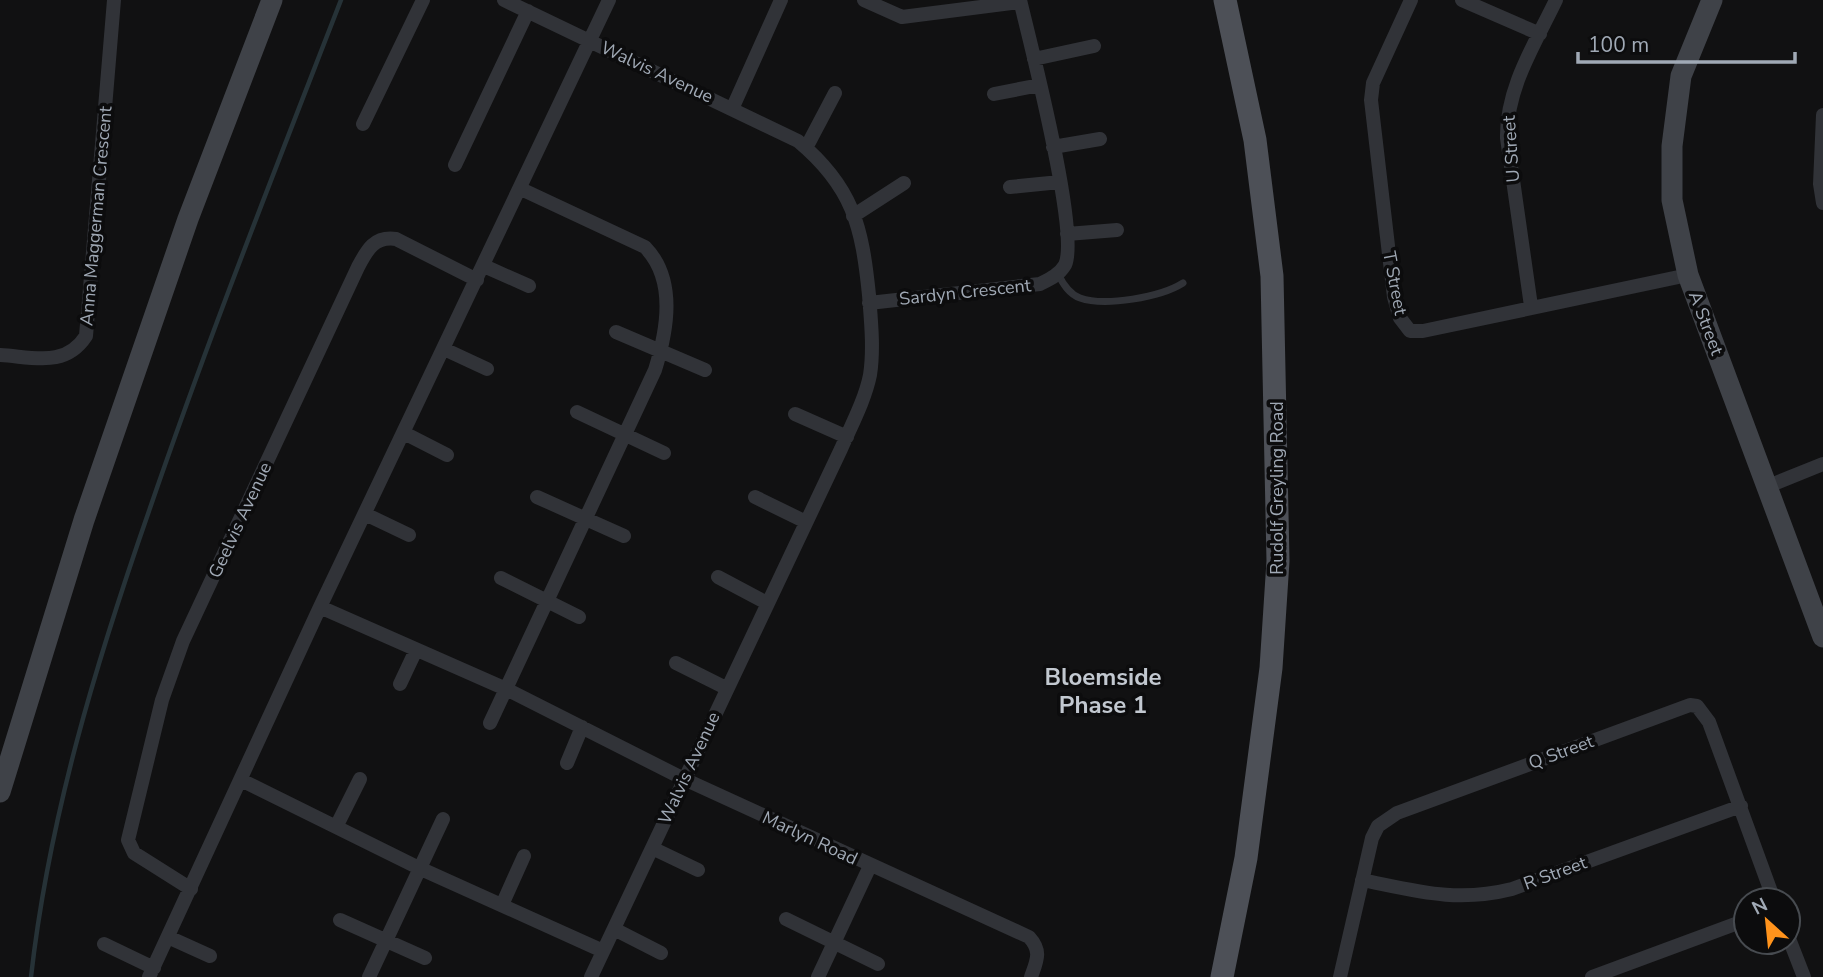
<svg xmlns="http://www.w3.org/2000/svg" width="1823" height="977" font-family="'Nunito Sans',sans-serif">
  <rect width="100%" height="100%" fill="#111112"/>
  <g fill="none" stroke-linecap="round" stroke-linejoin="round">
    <path stroke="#263237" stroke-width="4.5" d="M31 977C49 817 96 663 149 511 208 339 275 170 341 0"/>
    <path stroke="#313338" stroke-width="7" d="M1058 274C1063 284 1069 294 1080 298 1105 307 1161 297 1183 283"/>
    <path stroke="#313338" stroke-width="14" d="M504 0 798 141C853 187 862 226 869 295 871 321 874 349 870 375 865 400 851 426 841 449L591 977
      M864 0 902 17 1020 2
      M1411 0 1373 83 1371 100 1394 297 1400 318 1410 331H1423L1688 275
      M1462 0 1540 34
      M1034 59 1094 46
      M994 94 1040 85
      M733 107 781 0
      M1823 115 1820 184 1823 203
      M363 124 423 0
      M1053 147 1100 139
      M806 148 835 93
      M455 165 528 11
      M1010 187 1060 182
      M853 216 904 183
      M1067 234 1117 230
      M484 266 529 286
      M869 303 1040 284C1050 279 1059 275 1065 265 1080 234 1030 42 1020 0
      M1531 306 1507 138C1506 88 1535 44 1556 0
      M616 332 705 370
      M444 349 487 369
      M0 355C34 357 65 368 86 336L114 0
      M577 412 664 453
      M795 414 847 437
      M404 433 447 455
      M1766 487 1823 464
      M537 497 624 536
      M755 497 806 522
      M365 514 409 535
      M718 577 767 603
      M501 578 579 617
      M320 607 506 689 684 779 1029 937C1042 951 1037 960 1031 977
      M676 663 726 688
      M400 684 416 650
      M490 723 655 370C667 331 677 280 645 247L521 189
      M567 763 582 727
      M241 780 419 868 603 951
      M336 827 360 779
      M652 848 698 870
      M1362 880C1417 891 1456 903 1512 889L1741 806
      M191 889 134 853 128 840 162 700 183 641 358 267C367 250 374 236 396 239L477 280
      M502 905 524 856
      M786 919 878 964
      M340 920 425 958
      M614 929 661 953
      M1788 936 1804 977
      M168 937 210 956
      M104 944 154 968
      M149 977 320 607 609 0
      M369 977 443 819
      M818 977 870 866
      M1340 977 1372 838 1378 826 1397 813 1690 705 1697 706 1709 722 1774 900
      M1592 977 1746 920"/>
    <path stroke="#3f4248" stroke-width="21" d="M1712 0 1681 76 1672 146V200L1688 275 1823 637
      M0 792 84 520 188 219 272 0"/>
    <path stroke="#4d5057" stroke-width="23" d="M1222 977 1246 858 1271 668 1278 561 1272 276 1255 140 1225 0"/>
  </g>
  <g text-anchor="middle" stroke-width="7" stroke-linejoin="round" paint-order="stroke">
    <g font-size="18" fill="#a0a9b5" stroke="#0c0c0d">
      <text transform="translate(657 72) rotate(25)" y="6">Walvis Avenue</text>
      <text transform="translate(1511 149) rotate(-94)" y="6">U Street</text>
      <text transform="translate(96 216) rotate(-85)" y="6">Anna Maggerman Crescent</text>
      <text transform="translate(1395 283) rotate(79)" y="6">T Street</text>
      <text transform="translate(965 292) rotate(-6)" y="6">Sardyn Crescent</text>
      <text transform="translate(1706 323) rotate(69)" y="6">A Street</text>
      <text transform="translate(1277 488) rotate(-90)" y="6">Rudolf Greyling Road</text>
      <text transform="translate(240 520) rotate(-65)" y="6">Geelvis Avenue</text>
      <text transform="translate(1561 752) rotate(-20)" y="6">Q Street</text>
      <text transform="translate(689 768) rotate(-65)" y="6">Walvis Avenue</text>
      <text transform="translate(810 838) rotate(25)" y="6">Marlyn Road</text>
      <text transform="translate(1555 873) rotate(-20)" y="6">R Street</text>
    </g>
    <g font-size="24" font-weight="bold" fill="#c2c8d0" stroke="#0c0c0d">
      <text x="1103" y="685">Bloemside<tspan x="1103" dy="28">Phase 1</tspan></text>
    </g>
  </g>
  <g transform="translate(1767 921) rotate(333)"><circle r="33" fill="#0c0c0d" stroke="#474b50" stroke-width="2"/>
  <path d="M0-5L12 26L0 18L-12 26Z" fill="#ff931c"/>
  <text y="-10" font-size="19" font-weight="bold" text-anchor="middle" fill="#a0a9b5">N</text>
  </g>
  <path d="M1578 52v10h217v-10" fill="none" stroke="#a0a9b5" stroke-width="3.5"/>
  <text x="1588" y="52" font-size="21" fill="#a0a9b5" stroke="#0c0c0d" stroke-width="5" paint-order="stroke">100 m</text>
</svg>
